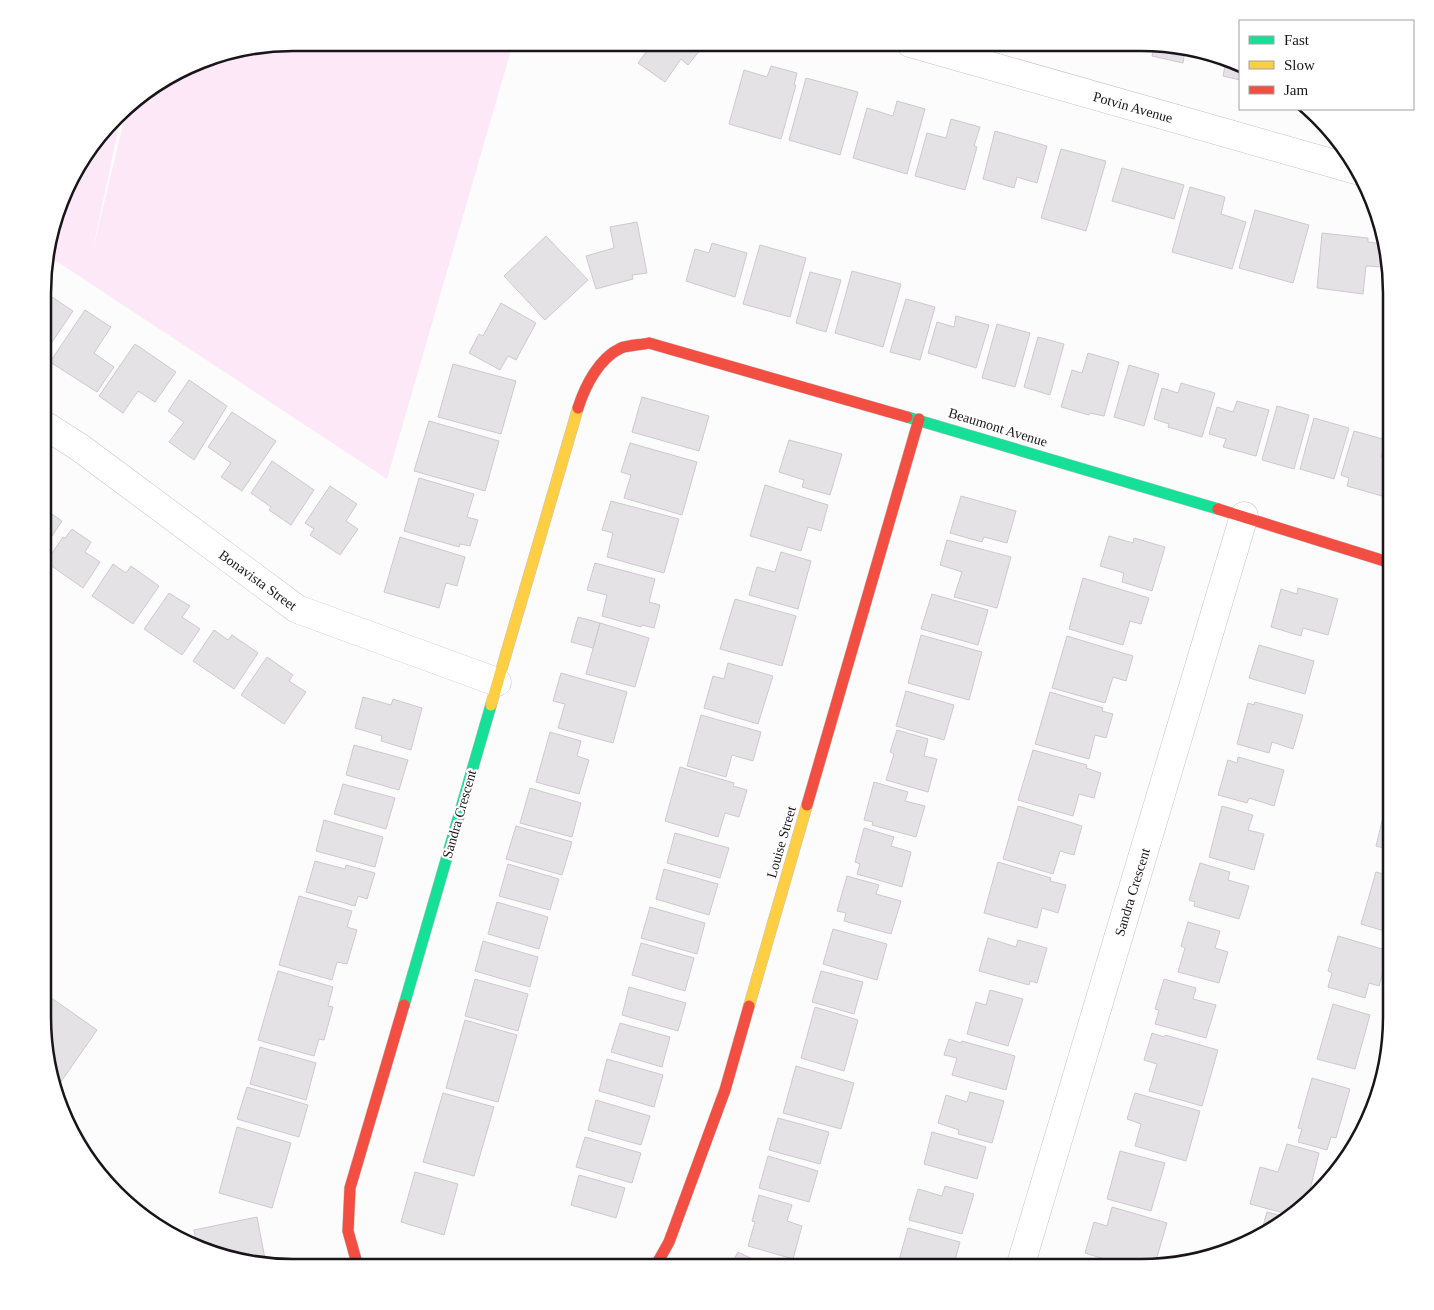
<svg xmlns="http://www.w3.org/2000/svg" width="1434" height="1310" font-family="Georgia,serif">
  <rect width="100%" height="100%" fill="#fdfcfd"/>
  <path fill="#fce8f7" d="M293 43H513L387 479 47 255V244L76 168 122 112 92 253 128 104 212 56Z"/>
  <path fill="#e5e2e5" stroke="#cdc9cc" d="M653 43H703L705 44 688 65 681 59 665 82 638 63Z
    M1155 43 1185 50 1183 63 1152 56Z
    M1226 61 1240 65V80L1223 76Z
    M771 66 797 73 794 85H796L781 139 729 124 744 70 767 77Z
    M806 78 858 92 840 155 789 140Z
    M897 101 925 109 907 174 853 158 867 108 893 116Z
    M951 119 980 127 974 146 977 147 965 190 915 176 927 133 946 138Z
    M995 131 1047 146 1037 183 1017 177 1014 188 983 179Z
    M1061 149 1106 161 1086 231 1041 218Z
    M1122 168 1184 185 1174 219 1112 201Z
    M1190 187 1225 197 1221 214 1246 222 1232 269 1172 252Z
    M1255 210 1309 225 1293 283 1239 268Z
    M637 222 647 273 632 275 633 279 596 289 586 256 614 248 610 227Z
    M1322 233 1368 238V242L1383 244V267L1366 266 1363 294 1317 288Z
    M546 236 588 280 545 320 504 276Z
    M712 243 747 253 735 297 686 281 695 249 709 253Z
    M760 245 806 258 790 317 743 304Z
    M852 271 901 284 883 347 835 333Z
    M810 272 841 280 826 332 796 323Z
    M52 297 73 311 50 345 47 343V299L49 301Z
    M906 299 935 307 920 360 890 352Z
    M501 303 536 323 516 360 508 356 500 370 469 353 479 334 483 336Z
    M85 310 111 327 94 353 114 367 97 392 50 362Z
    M956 316 989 325 976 368 928 353 937 322 954 327Z
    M997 324 1030 333 1015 387 982 378Z
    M1038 337 1064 344 1050 395 1024 387Z
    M135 344 176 372 155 402 138 391 123 413 99 396Z
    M1088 353 1119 362 1104 416 1090 413 1089 415 1061 407 1072 370 1082 373Z
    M453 364 516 381 501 434 438 417Z
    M1129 365 1159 374 1144 426 1114 417Z
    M189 380 227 406 194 460 169 442 184 422 168 411Z
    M1181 383 1215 393 1202 437 1168 427 1169 424 1154 419 1162 388 1178 393Z
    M642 397 709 416 699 451 632 432Z
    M1237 401 1269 410 1256 456 1223 447 1226 439 1209 434 1217 407 1233 412Z
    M1277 406 1309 415 1294 469 1262 460Z
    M232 412 276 441 242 491 221 477 231 463 208 447Z
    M1314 418 1349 428 1334 479 1300 469Z
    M429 421 499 441 485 491 414 471Z
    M1354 431 1386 440 1381 457 1391 461 1382 496 1347 486 1349 478 1341 475Z
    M789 440 842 454 830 495 802 487 804 480 779 472Z
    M630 443 697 462 682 515 624 498 631 475 621 472Z
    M272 461 314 490 291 525 269 510 271 507 251 493Z
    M419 478 474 494 467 517 478 520 470 546 460 544 459 547 404 531Z
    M765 485 828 505 821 531 808 527 801 551 750 536Z
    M330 486 357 504 346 521 358 529 340 555 310 535 314 529 305 523Z
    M961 496 1016 511 1007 543 984 537 982 542 950 533Z
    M611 501 679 519 664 573 607 557 613 533 602 530Z
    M46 510 62 521 46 545Z
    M72 529 91 542 85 552 100 562 83 588 46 562 63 537 65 538Z
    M1109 536 1133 543 1134 538 1165 547 1152 591 1122 582 1124 573 1100 566Z
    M400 537 465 557 457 586 446 583 439 608 384 592Z
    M947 540 1011 557 997 608 954 597 962 572 940 565Z
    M781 552 811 561 798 609 749 595 757 567 775 572Z
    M595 563 655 579 649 602 660 605 654 628 642 625 641 627 602 616 607 595 587 590Z
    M113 564 126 573 131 566 159 586 133 624 92 596Z
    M1083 578 1149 598 1141 624 1130 621 1123 645 1069 629Z
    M1298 588 1338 599 1328 635 1303 628 1301 636 1271 627 1281 589 1297 594Z
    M169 593 190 606 182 617 200 629 182 655 144 629Z
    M932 594 988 610 978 645 921 629Z
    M735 599 796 616 782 666 720 649Z
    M578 617 600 623 593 648 571 642Z
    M600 623 649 638 635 687 586 674Z
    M214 630 228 640 232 635 258 653 234 689 193 661Z
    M921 635 982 652 969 700 908 683Z
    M1067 636 1133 656 1126 681 1113 677 1105 703 1052 688Z
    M1259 645 1314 661 1305 694 1249 678Z
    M267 657 293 675 289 681 306 692 284 724 241 695Z
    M728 663 773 676 758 724 704 708 713 676 724 679Z
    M561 673 627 692 613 743 558 728 565 704 553 701Z
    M906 691 954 705 944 740 896 726Z
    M1050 692 1103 708 1102 711 1113 714 1106 738 1095 735 1089 759 1035 744Z
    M363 697 391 705 393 699 422 708 411 750 381 741 382 736 355 728Z
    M1255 702 1303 715 1293 749 1272 742 1269 753 1237 744 1248 703 1254 705Z
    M701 715 761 732 753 761 732 755 726 777 687 766Z
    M897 730 928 739 924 756 937 759 928 792 886 780 894 754 890 752Z
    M550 732 581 741 577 756 589 760 579 794 536 782Z
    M354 745 408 760 399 790 346 775Z
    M1033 750 1087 765 1086 768 1101 773 1094 798 1079 794 1073 816 1018 800Z
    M1238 757 1284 770 1274 806 1249 798 1247 803 1218 795 1228 760 1237 763Z
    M1391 761V785L1385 783Z
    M680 767 734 783 733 786 747 790 739 817 725 813 718 837 665 821Z
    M874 782 908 792 905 801 925 806 916 837 872 825 873 822 864 820Z
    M343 784 395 798 386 829 334 814Z
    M530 788 581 803 572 837 520 823Z
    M1388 797 1391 798V850L1376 846Z
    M1018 806 1082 826 1074 855 1060 851 1053 874 1003 859Z
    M1222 806 1253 815 1248 830 1264 834 1254 870 1209 857Z
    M324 820 383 837 375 867 316 851Z
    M516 826 572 842 562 875 506 859Z
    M864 828 894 837 891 846 911 852 902 887 857 874 860 864 855 862Z
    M675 833 729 848 720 878 667 863Z
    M315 861 345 869 346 865 375 873 367 899 358 896 355 906 306 892Z
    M998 862 1051 878 1050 881 1066 885 1058 913 1042 908 1037 928 984 913Z
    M1200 863 1230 872 1228 880 1249 886 1239 919 1194 906 1195 902 1189 900Z
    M508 864 559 879 550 910 499 896Z
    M664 869 718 884 709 915 656 899Z
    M1376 872 1391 876V933L1361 924Z
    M847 876 879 885 876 894 901 901 891 934 844 921 846 913 837 911Z
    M299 896 352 911 347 927 357 930 347 964 337 962 332 980 279 965Z
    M497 902 548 917 539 949 488 934Z
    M650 907 705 923 697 954 641 938Z
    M1188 922 1220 931 1215 948 1228 952 1219 983 1178 972 1185 948 1181 946Z
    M833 929 887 944 877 980 823 964Z
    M1338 936 1389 951 1379 986 1369 983 1365 998 1328 987 1332 973 1328 971Z
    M988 938 1016 947 1018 940 1047 948 1037 983 1030 981 1029 985 979 971Z
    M483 941 538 957 530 987 475 971Z
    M641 943 694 958 685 991 632 975Z
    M278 971 333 987 328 1006 333 1007 324 1040 319 1039 314 1056 258 1040Z
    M821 971 863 982 854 1014 812 1002Z
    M475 979 528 994 518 1031 465 1016Z
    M1164 979 1196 988 1193 999 1216 1005 1206 1038 1155 1024 1159 1010 1155 1009Z
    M629 987 686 1003 678 1031 622 1015Z
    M990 990 1023 999 1008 1046 967 1034 976 1002 986 1005Z
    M43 992 97 1030 58 1086 55 1084 43 1033Z
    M1333 1004 1370 1015 1355 1069 1317 1059Z
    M815 1007 858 1020 844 1071 801 1058Z
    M465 1020 517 1035 498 1102 446 1088Z
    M620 1023 670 1037 662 1067 611 1052Z
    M1152 1033 1164 1037 1165 1035 1218 1050 1202 1106 1149 1091 1157 1064 1144 1060Z
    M949 1039 961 1043 962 1041 1015 1056 1006 1090 952 1075 957 1058 944 1055Z
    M260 1047 316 1063 306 1100 250 1084Z
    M607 1059 663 1075 654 1107 599 1091Z
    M796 1066 854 1083 841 1129 783 1113Z
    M1312 1078 1350 1089 1336 1138 1331 1137 1327 1150 1298 1142 1302 1129 1298 1128Z
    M247 1087 308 1105 299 1137 237 1119Z
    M970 1092 1004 1101 992 1143 958 1134 959 1130 938 1123 946 1095 967 1102Z
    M443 1093 494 1107 474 1176 423 1162Z
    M1135 1093 1200 1111 1186 1161 1135 1146 1141 1124 1127 1119Z
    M596 1100 650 1116 641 1145 588 1130Z
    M778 1118 829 1132 820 1164 769 1150Z
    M237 1127 291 1143 272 1208 219 1193Z
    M932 1132 986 1147 977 1179 924 1164Z
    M585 1137 641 1153 632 1183 576 1167Z
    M1287 1144 1319 1153 1306 1206 1291 1215 1250 1204 1260 1167 1278 1172Z
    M1120 1151 1165 1163 1151 1211 1107 1199Z
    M768 1156 818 1171 809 1202 759 1188Z
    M415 1172 458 1184 444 1235 401 1222Z
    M579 1175 625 1188 616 1218 571 1205Z
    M945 1186 974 1194 962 1234 909 1220 918 1189 942 1196Z
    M759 1195 792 1205 787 1221 802 1226 793 1259 748 1246 755 1222 752 1221Z
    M1112 1207 1167 1223 1154 1267H1129L1085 1253 1094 1222 1107 1226Z
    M1267 1212 1287 1217 1261 1233Z
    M257 1217 266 1264 228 1259 197 1247 194 1230Z
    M908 1228 960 1242 953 1267H925L899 1260Z
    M738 1252 769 1267H730Z
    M1082 1260 1094 1264 1110 1267H1080Z"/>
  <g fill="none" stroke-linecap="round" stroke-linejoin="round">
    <defs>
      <path id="street" d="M910 43 1356 170
        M46 426 79 447 297 609 497 682
        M1020 1267 1244 516"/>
      <path id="fast" d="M907 417 1218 509
        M404 1005 491 705"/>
      <path id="slow" d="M491 705 578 408
        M749 1006 807 805"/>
      <path id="jam" d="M578 408C585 386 599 358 621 348 629 345 641 345 649 343L907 417
        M1218 509 1391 563
        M807 805 919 419
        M358 1267 348 1231 350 1188 404 1005
        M655 1267 669 1242 725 1090 749 1006"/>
    </defs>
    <use href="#street" stroke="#c7c4c6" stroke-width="29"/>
    <use href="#fast" stroke="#c7c4c6" stroke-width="12"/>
    <use href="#slow" stroke="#c7c4c6" stroke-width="12"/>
    <use href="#jam" stroke="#c7c4c6" stroke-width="12"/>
    <use href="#street" stroke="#fff" stroke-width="28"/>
    <use href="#fast" stroke="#16e098" stroke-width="11"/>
    <use href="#slow" stroke="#ffcf43" stroke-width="11"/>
    <use href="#jam" stroke="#f24e42" stroke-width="11"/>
  </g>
  <g text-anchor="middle" stroke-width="4.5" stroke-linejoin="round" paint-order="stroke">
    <g font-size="14" fill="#1a1519" stroke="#fff">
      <text transform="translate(1133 107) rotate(16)" y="5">Potvin Avenue</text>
      <text transform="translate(998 427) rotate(17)" y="5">Beaumont Avenue</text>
      <text transform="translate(258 580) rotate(36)" y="5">Bonavista Street</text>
      <text transform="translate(459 814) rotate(-74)" y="5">Sandra Crescent</text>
      <text transform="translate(781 842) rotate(-74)" y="5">Louise Street</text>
      <text transform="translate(1132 892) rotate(-73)" y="5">Sandra Crescent</text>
    </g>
  </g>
  <path d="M0 0H1434V1310H0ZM293 51H1141A242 242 0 0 1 1383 293V1017A242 242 0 0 1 1141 1259H293A242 242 0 0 1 51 1017V293A242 242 0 0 1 293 51Z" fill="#fff" fill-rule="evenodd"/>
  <path fill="none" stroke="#1a1519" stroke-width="2.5" d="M293 51H1141A242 242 0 0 1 1383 293V1017A242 242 0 0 1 1141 1259H293A242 242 0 0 1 51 1017V293A242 242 0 0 1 293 51Z"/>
  <rect x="1239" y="20" width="175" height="90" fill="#ffffff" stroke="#a3a1a3"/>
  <rect x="1249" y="36" width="25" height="8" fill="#16e098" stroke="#a3a1a3"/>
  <text x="1284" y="45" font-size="15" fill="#1a1519">Fast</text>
  <rect x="1249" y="61" width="25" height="8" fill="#ffcf43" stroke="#a3a1a3"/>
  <text x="1284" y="70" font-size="15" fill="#1a1519">Slow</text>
  <rect x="1249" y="86" width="25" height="8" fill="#f24e42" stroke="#a3a1a3"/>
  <text x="1284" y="95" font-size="15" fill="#1a1519">Jam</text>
</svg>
